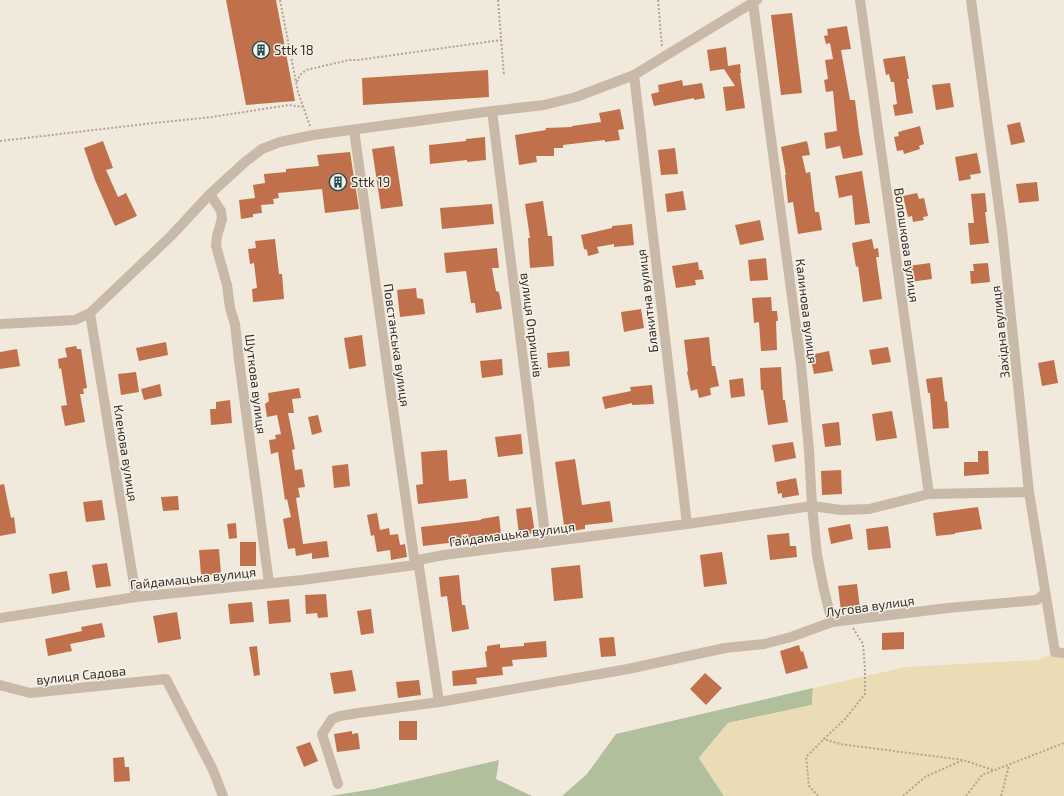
<svg xmlns="http://www.w3.org/2000/svg" width="1064" height="796" font-family="'Exo 2',sans-serif">
  <rect width="100%" height="100%" fill="#f1e9dc"/>
  <path fill="#b1bf9d" d="M813 688 812 705 728 723 699 758 724 796H562L587 774 616 734Z
    M499 760 496 779 532 796H330L374 789Z"/>
  <path fill="#eadcb4" d="M1055 652 1064 653V796H724L699 758 728 723 812 705 813 688 906 667 1039 660Z"/>
  <path fill="#c0714b" d="M226 0H276L295 101 246 105Z
    M792 13 802 93 781 95 771 15Z
    M847 26 851 49 841 50 850 100H855L859 132 863 155 843 159 840 146 826 149 824 133 837 131 833 91 826 92 824 80 828 79 825 60 833 59 830 43 826 44 824 36 828 35 827 29Z
    M726 47 728 66 740 64 741 73H740L745 108 726 111 723 87 735 86 724 69 710 71 707 50Z
    M905 56 909 79H907L913 113 895 116 893 105 897 104 894 82H891L889 74 886 75 883 59Z
    M488 70 489 97 363 105 362 78Z
    M682 80 683 86 702 83 705 98 694 100V98L654 106 651 94 659 92 658 85Z
    M950 83 954 107 936 110 932 85Z
    M620 109 624 129 618 130 620 140 605 142V140L563 145V148H554V156H536L537 162 519 165 515 135 546 130V128L572 127V126L601 122 599 113Z
    M1020 122 1025 142 1011 145 1007 125Z
    M920 126 924 144 919 146 920 149 904 154 903 150 897 151 894 137 899 136 898 132Z
    M485 137 486 160 467 162V160L430 164 429 145 466 141V139Z
    M103 141 113 168 106 170 118 197 126 193 137 216 115 226 95 180 84 148Z
    M807 141 810 155 802 156 806 173 810 172 815 212H819L822 230 798 234 793 202 788 203 785 175H786L781 147Z
    M394 146 403 206 381 209 372 149Z
    M675 148 678 174 661 175 658 150Z
    M350 152 359 209 325 213 322 189 278 193 279 198 273 199 274 204 261 205 262 213 253 214V217L241 219 239 200 255 198 253 185 265 183 264 174 286 172V169L319 166 317 155Z
    M977 153 981 173 970 175 971 179 959 181 955 157Z
    M862 171 870 223 855 225 852 195 839 198 835 176Z
    M1037 182 1039 201 1019 203 1016 184Z
    M683 191 686 210 667 212 665 194Z
    M917 193 919 199 924 198 928 216 923 217 924 220 913 222 912 216 908 217 903 196Z
    M985 193 987 212H985L989 243 970 245 968 223H974L971 194Z
    M543 201 548 236H552L554 266 530 268 528 238H530L525 204Z
    M492 204 494 224 442 229 440 208Z
    M760 220 764 240 740 245 735 225Z
    M632 224 634 245 614 247V244L597 247 599 253 588 256 587 250 584 249 581 235 612 228V226Z
    M275 239 279 274H282L284 299 253 302 252 289 257 288 254 263 250 264 248 249 256 248 255 241Z
    M872 239 874 249 878 248 879 257H876L882 299 863 302 858 266 856 267 852 243Z
    M497 248 499 268H492L496 291 499 292 502 309 476 313 475 303H471L466 271 446 273 444 253Z
    M766 258 768 280 750 281 748 260Z
    M698 262 699 270H702L704 279 695 280 696 285 676 288 672 266Z
    M930 263 932 279 910 282 908 266Z
    M988 263 990 282 971 284 970 271H974L973 264Z
    M416 288 417 298 423 299 425 314 400 317 397 290Z
    M771 297 772 311H777L778 321H776L777 350 761 351 759 322 754 323 752 298Z
    M641 309 644 328 624 332 621 312Z
    M362 335 366 366 349 369 344 338Z
    M709 337 712 366H715L719 386 710 388 711 395 699 398 697 389 691 391 687 372 688 371 684 340Z
    M166 342 168 355 139 361 136 348Z
    M76 346 77 349H81L87 388 83 389 84 394H80L85 422 65 426 61 406 67 405 61 368 59 369 58 359 67 357 65 348Z
    M888 347 891 362 872 365 869 350Z
    M17 349 20 366 0 369V352Z
    M569 351 570 366 548 368 547 353Z
    M829 351 833 371 814 374 810 355Z
    M502 359 503 375 482 378 480 361Z
    M1054 360 1058 383 1042 386 1038 363Z
    M781 367 783 400H785L788 422 768 425 763 390H761L760 368Z
    M136 372 139 392 121 395 118 374Z
    M942 377 945 402 947 401 949 428 933 429 930 393H928L926 379Z
    M743 378 745 396 731 398 729 380Z
    M160 384 162 396 144 400 141 389Z
    M652 385 654 404 632 405V403L605 409 602 397 631 391 630 387Z
    M299 388 301 398 292 399 294 413H288L295 449 292 450 295 470 302 469 305 487 298 488 300 497 296 498 303 544 327 541 329 557 312 559V553L296 556 295 548 288 549 283 519 291 517 287 499 285 500 278 452 271 454 269 440 276 439 275 435 281 434 277 415 267 417 265 404 269 401 268 393Z
    M230 400 232 423 211 425 210 409H216V402Z
    M892 411 897 438 876 441 872 414Z
    M318 415 322 432 312 435 308 417Z
    M839 422 841 445 825 447 822 424Z
    M521 434 523 454 498 457 495 437Z
    M793 442 796 458 775 462 772 445Z
    M447 450 449 481 466 479 468 498 418 504 416 485 423 484 421 452Z
    M978 451H988L989 474 964 476V462H978Z
    M575 459 582 505 610 501 613 522 585 525V529L565 532 555 462Z
    M348 464 350 486 334 488 332 466Z
    M841 470 842 494 822 495 821 471Z
    M796 478 799 495 782 498V493L778 494 776 482Z
    M4 484 11 518 14 517 16 533 0 536V485Z
    M178 496 179 510 163 511 161 497Z
    M102 500 105 520 86 522 83 502Z
    M531 507 535 533 519 535 516 509Z
    M978 507 982 529 955 533V534L936 536 933 513Z
    M377 513 380 530 389 528 390 535 398 534 400 545 405 544 407 557 391 560 390 550 377 552 374 535 371 536 367 515Z
    M499 516 501 534 473 537 474 540 423 546 421 527 481 520V519Z
    M236 523 237 538 229 539 227 524Z
    M850 524 853 539 831 544 828 528Z
    M888 526 891 548 868 550 866 529Z
    M789 533 790 546H796L797 557 770 560 767 535Z
    M240 542H256V566H240Z
    M219 549 221 574 201 575 199 550Z
    M722 552 727 584 704 587 700 555Z
    M107 563 111 586 96 588 92 565Z
    M580 565 583 598 554 601 551 568Z
    M67 571 70 590 52 594 49 574Z
    M459 575 462 605H465L469 629 452 632 447 596 441 597 439 577Z
    M857 584 860 609 841 611 838 586Z
    M326 594 328 617 318 618 317 613 306 614 305 595Z
    M289 599 291 622 269 624 267 601Z
    M252 602 254 622 230 624 228 604Z
    M371 609 374 633 361 635 357 611Z
    M177 612 181 639 158 643 153 616Z
    M102 623 105 637 70 644 72 651 48 656 45 639 82 631 81 627Z
    M904 632V649L882 650V633Z
    M614 637 616 656 601 657 599 638Z
    M546 641 547 657 512 660 513 666 502 667 503 675 476 678 477 684 453 686 452 671 487 667 485 652 487 651V646L500 644V648L524 646V643Z
    M799 645 801 652 803 651 808 668 786 674 780 651Z
    M257 646 260 675 254 676 249 647Z
    M352 670 356 691 334 694 330 673Z
    M705 673 722 688 706 705 690 689Z
    M419 680 421 695 398 698 396 682Z
    M399 721H417V740H399Z
    M352 731V734L358 733 360 749 337 752 334 734Z
    M310 742 318 761 304 767 296 747Z
    M124 757 125 767H129L130 781 114 782 113 758Z"/>
  <g fill="none" stroke-linecap="round" stroke-linejoin="round">
    <path stroke="#b4a493" stroke-width="2" stroke-dasharray="2 2" stroke-linecap="butt" d="M280 0 298 92 310 126
      M498 0 504 76
      M658 0 662 47
      M297 82 300 75 306 70 349 60H358L501 40
      M0 141 154 123 212 117 289 105 303 107
      M853 628 863 644 865 669V694L845 719 824 739 840 744 963 760
      M818 796 809 786 806 757 824 739
      M903 796 925 777 963 760 993 770
      M966 796 982 775 1064 743
      M1001 796 1003 789 1009 765"/>
    <path stroke="#c8b9a8" stroke-width="10" d="M860 0 929 494
      M971 0 1002 230 1029 492 1055 652 1064 653
      M753 3 801 365 809 450 812 506 817 555 824 590 832 622
      M634 75 687 524
      M492 111 546 542
      M354 130 415 565
      M210 194 221 211 222 219 217 236 216 246 227 285 230 308 235 324 239 360 269 583
      M90 313 136 597
      M0 324 75 320 90 313 171 236 210 194 245 162 262 149 280 142 313 135 492 111 544 105 576 97 634 75 757 0
      M418 560 439 702 628 669 725 648 764 644 791 637 832 622 948 608 1037 600 1045 593
      M0 618 136 597 302 580 415 565 418 560 444 555 687 524 812 506 841 510 869 509 929 494 1029 492
      M0 685 30 693 166 679 213 770 223 796
      M338 784 322 734 332 719 340 716 358 713 439 702"/>
  </g>
  <defs>
    <symbol id="building-ring" viewBox="-11 -11 22 22"><circle r="9.5" fill="#f8f2e8" stroke="#204d55" stroke-width="1.5"/><path d="M-4-6H4V6H1V3H-1V6H-4ZM-2.5-4.3h1.7v1.8h-1.7ZM.8-4.3h1.7v1.8H.8ZM-2.5-1h1.7V.8h-1.7ZM.8-1h1.7V.8H.8Z" fill="#204d55"/></symbol>
  </defs>
  <g fill-rule="evenodd">
    <use href="#building-ring" x="251" y="40" width="20" height="20"/>
    <use href="#building-ring" x="328" y="172" width="20" height="20"/>
  </g>
  <g text-anchor="middle" stroke-width="3" stroke-linejoin="round" paint-order="stroke">
    <g font-size="13" fill="#352d28" stroke="#f8f2e8" text-anchor="start">
      <text x="274" y="55">Sttk 18</text>
      <text x="351" y="187">Sttk 19</text>
    </g>
    <g font-size="13" fill="#352d28" stroke="#f8f2e8">
      <text transform="translate(907 245) rotate(82)" y="5">Волошкова вулиця</text>
      <text transform="translate(647 301) rotate(-97)" y="5">Блакитна вулиця</text>
      <text transform="translate(807 311) rotate(83)" y="5">Калинова вулиця</text>
      <text transform="translate(532 325) rotate(83)" y="5">вулиця Опришків</text>
      <text transform="translate(1000 332) rotate(-96)" y="5">Західна вулиця</text>
      <text transform="translate(397 345) rotate(82)" y="5">Повстанська вулиця</text>
      <text transform="translate(256 384) rotate(83)" y="5">Шуткова вулиця</text>
      <text transform="translate(126 453) rotate(81)" y="5">Кленова вулиця</text>
      <text transform="translate(512 534) rotate(-7)" y="5">Гайдамацька вулиця</text>
      <text transform="translate(193 578) rotate(-6)" y="5">Гайдамацька вулиця</text>
      <text transform="translate(870 606) rotate(-8)" y="5">Лугова вулиця</text>
      <text transform="translate(81 675) rotate(-6)" y="5">вулиця Садова</text>
    </g>
  </g>
</svg>
